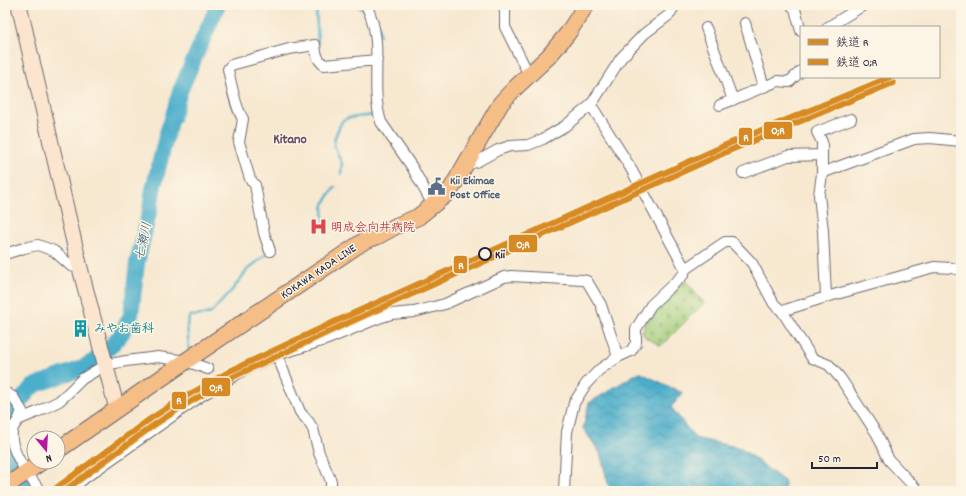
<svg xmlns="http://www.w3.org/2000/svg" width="966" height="496" font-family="Dekko,'Klee One',sans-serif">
  <defs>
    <pattern id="cemetery-stones" width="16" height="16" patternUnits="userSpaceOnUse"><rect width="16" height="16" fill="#a0cd7a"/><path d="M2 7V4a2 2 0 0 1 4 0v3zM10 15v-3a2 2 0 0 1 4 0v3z" fill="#8ab06a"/></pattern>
    <pattern id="water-waves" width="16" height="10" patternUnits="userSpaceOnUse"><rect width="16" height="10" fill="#4caecb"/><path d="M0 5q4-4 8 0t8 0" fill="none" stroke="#3f8da6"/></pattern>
  </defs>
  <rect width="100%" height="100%" fill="#fcf5e5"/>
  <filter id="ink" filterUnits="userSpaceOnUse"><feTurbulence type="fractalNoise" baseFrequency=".025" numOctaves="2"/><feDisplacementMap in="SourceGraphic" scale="8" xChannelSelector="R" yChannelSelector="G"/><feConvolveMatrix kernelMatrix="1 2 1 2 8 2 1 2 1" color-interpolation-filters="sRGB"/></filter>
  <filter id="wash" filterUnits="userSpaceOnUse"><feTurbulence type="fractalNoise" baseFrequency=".012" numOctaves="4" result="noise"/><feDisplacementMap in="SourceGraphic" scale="16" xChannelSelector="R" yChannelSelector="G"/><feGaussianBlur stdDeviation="0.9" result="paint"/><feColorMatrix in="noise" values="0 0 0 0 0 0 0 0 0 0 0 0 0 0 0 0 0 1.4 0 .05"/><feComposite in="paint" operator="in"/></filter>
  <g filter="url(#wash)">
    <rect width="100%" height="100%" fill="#f7e8d0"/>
    <path fill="url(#cemetery-stones)" stroke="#61785a" d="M685 280 704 303 661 346 645 337 642 331 653 309Z"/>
    <path fill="url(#water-waves)" stroke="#376883" d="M639 372 683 393 671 407 695 438 741 448 785 482 784 491H610L600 453 583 428 589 403Z"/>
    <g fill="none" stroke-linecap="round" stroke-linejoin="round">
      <path stroke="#4caecb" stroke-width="2.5" d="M356 5 364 10
        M379 25 380 35
        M318 44 316 8 345 5
        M341 174 342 164 334 145 335 137 342 121 348 118 356 117 374 115
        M326 230C321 206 321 206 335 187
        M189 351 187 324 190 316 203 315 211 313 233 289 248 269 268 253"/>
      <path stroke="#4caecb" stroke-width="16" d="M5 426 14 409 31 388 38 384 77 370 94 361 111 346 122 333 131 315 137 263 150 209 153 189 167 133 172 119 180 91 218 5
        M5 447C11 458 14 472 21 482 24 486 28 488 31 491"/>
    </g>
  </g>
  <g filter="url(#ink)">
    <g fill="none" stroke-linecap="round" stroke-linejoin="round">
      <defs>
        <path id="street" d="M366 5C386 44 369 83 381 122L412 167 433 205
          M503 5 505 10V27L529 75
          M791 5 795 9 801 31
          M745 23 764 87
          M828 27 864 5
          M706 28 733 100
          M591 105 630 167 685 269
          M720 105 778 81 789 82 801 71
          M465 166 478 161 498 150 510 146 528 145 543 139 565 126 591 105 621 58 644 34 669 15 675 5
          M743 173 788 156 822 155
          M822 174V142L817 132 851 119
          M270 251 264 233 255 185 250 179 239 142 243 119C235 107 231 83 228 69L231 65 289 49 315 45C316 53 317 60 324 65L377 60
          M5 254 24 248 38 245 54 251 71 266 80 268
          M826 297 823 231 819 195 822 174 827 171 914 139 930 138 961 141
          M782 311 826 297 934 267 952 268 961 270
          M277 355 300 412 308 421 313 429 319 453 331 481V489L327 491
          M5 392 13 397 22 411C20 414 20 418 18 420 17 423 14 425 13 428 6 448 29 475 40 491
          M18 420 37 412 59 401 68 393 82 379 105 365 126 361 158 357 186 361 208 369
          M69 491 86 477 201 396 244 370 277 355 328 339 379 318 391 314 414 312 445 304 504 277 511 276 583 280 587 281 601 305 618 357
          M564 491 567 432 574 403 586 384 599 370 618 357 631 351 636 343V329L651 305 684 274 685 269 725 242H732L752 263 774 304 782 311 812 358 829 365 841 379 877 434 889 460 918 491"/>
        <path id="secondary" d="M19 5 80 268 117 409"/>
        <path id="primary" d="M58 450 186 361 364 241 378 236 396 226 418 217 450 191 501 103 513 90 549 56 568 33 586 5
          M5 487 41 462"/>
      </defs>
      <use href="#street" stroke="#6d676f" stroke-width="12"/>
      <use href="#secondary" stroke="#6d676f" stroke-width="17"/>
      <use href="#primary" stroke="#6d676f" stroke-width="18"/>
      <use href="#street" stroke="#fff" stroke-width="10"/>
      <use href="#secondary" stroke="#fbe5cf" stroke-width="15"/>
      <use href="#primary" stroke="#f6be87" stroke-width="16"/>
      <defs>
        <path id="rail-1" d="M52 491 150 419 176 402 230 371 334 322 728 144 890 77"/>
        <path id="rail-2" d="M64 491 154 425 180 408 233 377 337 328 731 150 893 83"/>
      </defs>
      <use href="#rail-1" stroke="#fcf5e5" stroke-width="9"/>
      <use href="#rail-2" stroke="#fcf5e5" stroke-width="9"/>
      <use href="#rail-1" stroke="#d78a23" stroke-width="6"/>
      <use href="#rail-2" stroke="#d78a23" stroke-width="6"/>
    </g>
  </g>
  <defs>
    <symbol id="civic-bare" viewBox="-9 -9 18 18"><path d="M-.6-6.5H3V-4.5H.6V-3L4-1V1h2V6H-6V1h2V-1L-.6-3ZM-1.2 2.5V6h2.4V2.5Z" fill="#5c6f8a" stroke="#fcf5e5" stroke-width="2.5" paint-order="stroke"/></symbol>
    <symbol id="hospital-bare" viewBox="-9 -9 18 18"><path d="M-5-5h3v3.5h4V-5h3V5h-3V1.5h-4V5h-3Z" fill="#e0444e" stroke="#fcf5e5" stroke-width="2.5" paint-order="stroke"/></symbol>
    <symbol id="building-bare" viewBox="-9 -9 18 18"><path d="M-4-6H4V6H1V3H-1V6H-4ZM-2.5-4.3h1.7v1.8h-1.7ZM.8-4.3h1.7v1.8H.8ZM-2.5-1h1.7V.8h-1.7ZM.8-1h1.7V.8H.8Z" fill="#0f9aa8" stroke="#fcf5e5" stroke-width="2.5" paint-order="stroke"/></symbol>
  </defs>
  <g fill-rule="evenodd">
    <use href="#civic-bare" x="424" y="174" width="25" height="25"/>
    <use href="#hospital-bare" x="306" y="214" width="25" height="25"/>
    <use href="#building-bare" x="68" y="316" width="25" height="25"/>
  </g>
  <circle fill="#fcf5e5" stroke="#22223b" stroke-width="2" cx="485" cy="254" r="6"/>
  <g text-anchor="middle" stroke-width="3" stroke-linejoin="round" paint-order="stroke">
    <g font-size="12" font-weight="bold" fill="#4e5e75" stroke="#fcf5e5" text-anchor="start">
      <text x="450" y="184">Kii Ekimae<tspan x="450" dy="14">Post Office</tspan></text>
    </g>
    <g font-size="12" font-weight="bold" fill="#be3a42" stroke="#fcf5e5" text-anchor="start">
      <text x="331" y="231">明成会向井病院</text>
    </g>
    <g font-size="12" font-weight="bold" fill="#22223b" stroke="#fcf5e5" text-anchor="start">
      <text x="495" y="258">Kii</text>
    </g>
    <g font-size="12" fill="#22223b" stroke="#fcf5e5">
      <text transform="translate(318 271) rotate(-34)" y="4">KOKAWA KADA LINE</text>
    </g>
    <g font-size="12" font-weight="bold" fill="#0d838f" stroke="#fcf5e5" text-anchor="start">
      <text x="94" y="332">みやお歯科</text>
    </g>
    <g font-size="13" font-style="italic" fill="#335a75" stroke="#fcf5e5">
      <text transform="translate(142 241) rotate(-78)" y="5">七瀬川</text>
    </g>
    <g font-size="14" font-weight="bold" fill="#654864" stroke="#fcf5e5">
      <text x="290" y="143">Kitano</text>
    </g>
  </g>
  <g stroke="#fcf5e5" stroke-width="1.5">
    <rect x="763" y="121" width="30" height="19" rx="4" fill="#d78a23"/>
    <rect x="738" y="127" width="15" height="19" rx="4" fill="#d78a23"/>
    <rect x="508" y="234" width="30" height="19" rx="4" fill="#d78a23"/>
    <rect x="453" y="255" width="15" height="19" rx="4" fill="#d78a23"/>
    <rect x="201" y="377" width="30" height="20" rx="4" fill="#d78a23"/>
    <rect x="171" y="391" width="16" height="19" rx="4" fill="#d78a23"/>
  </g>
  <g font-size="11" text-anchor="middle" font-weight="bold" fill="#fff">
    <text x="778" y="134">O;R</text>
    <text x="746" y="141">R</text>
    <text x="523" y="248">O;R</text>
    <text x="461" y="269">R</text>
    <text x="216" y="391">O;R</text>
    <text x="179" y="404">R</text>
  </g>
  <rect width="966" height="496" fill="none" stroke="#fcf5e5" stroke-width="20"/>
  <rect x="800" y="26" width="140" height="52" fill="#fcf5e5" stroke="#a5a1a1"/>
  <rect x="808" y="39" width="20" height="6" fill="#d78a23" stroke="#a5a1a1"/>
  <text x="836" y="46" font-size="12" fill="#22223b">鉄道 R</text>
  <rect x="808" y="59" width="20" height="6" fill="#d78a23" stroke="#a5a1a1"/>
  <text x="836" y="66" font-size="12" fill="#22223b">鉄道 O;R</text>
  <g transform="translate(46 450) rotate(162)"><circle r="19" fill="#fcf5e5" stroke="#a5a1a1"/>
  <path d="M0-3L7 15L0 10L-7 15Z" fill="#b5179e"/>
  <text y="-6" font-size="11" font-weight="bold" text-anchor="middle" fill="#22223b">N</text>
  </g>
  <path d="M812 462v6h65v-6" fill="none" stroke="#22223b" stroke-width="2"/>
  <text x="818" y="462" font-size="12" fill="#22223b" stroke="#fcf5e5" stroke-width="3" paint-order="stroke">50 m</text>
</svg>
